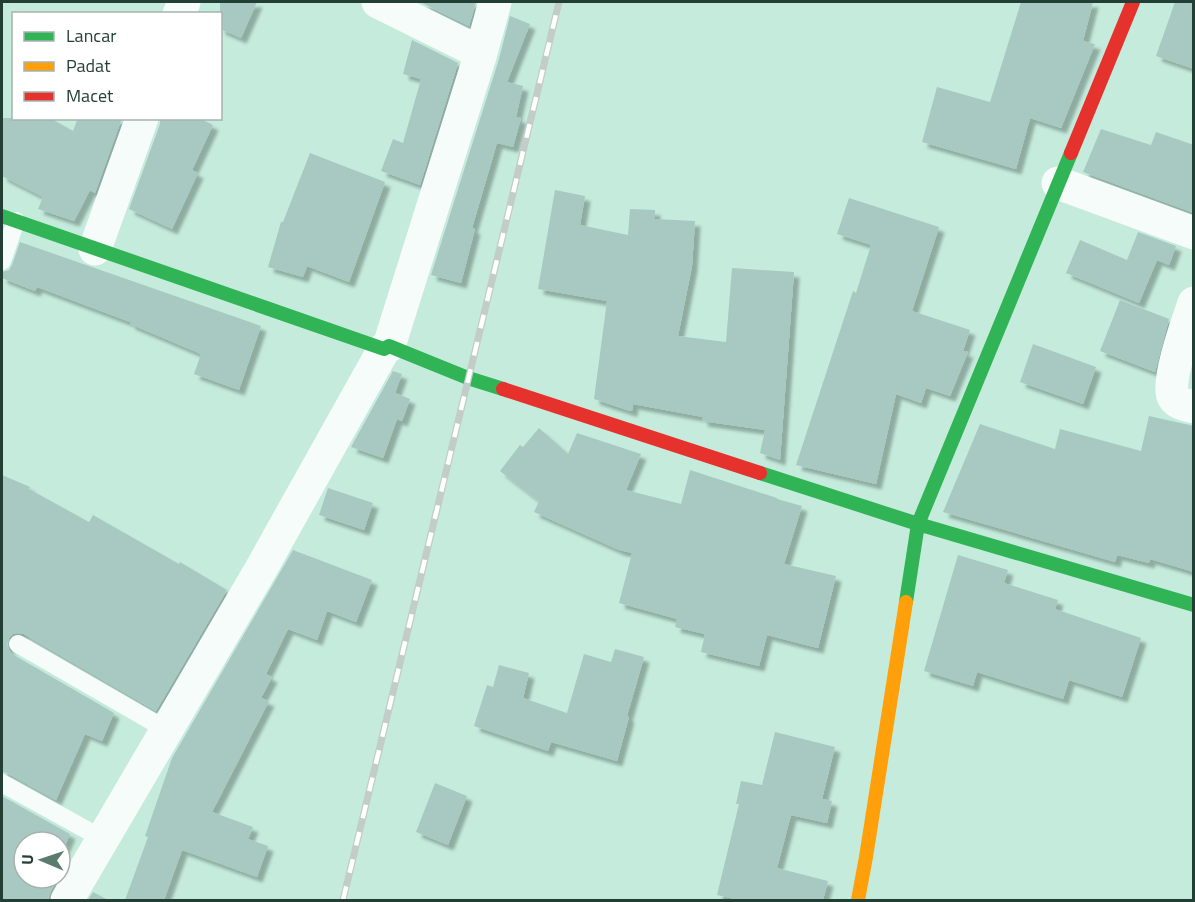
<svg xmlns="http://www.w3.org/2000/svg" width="1195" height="902" font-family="'Titillium Web',sans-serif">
  <defs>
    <filter id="shadow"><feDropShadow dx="5.5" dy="5.5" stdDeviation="1.5" flood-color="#0004"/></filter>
  </defs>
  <rect width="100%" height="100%" fill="#c4ebdc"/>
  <path fill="#a8c9c1" filter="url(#shadow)" d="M220 2H257L241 38 220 29Z
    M423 2H476L469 26 422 3Z
    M1021 2H1093L1083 41 1095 44 1061 128 1030 118 1016 169 922 142 937 87 990 102Z
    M1175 2H1194V69L1156 56Z
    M510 16 530 24 507 82 523 86 516 117 521 118 513 147 497 143 472 228 475 229 461 283 431 275 499 59Z
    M412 40 458 63 420 185 381 171 393 139 403 143 421 79 403 74Z
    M2 118H50L73 131 78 118H122L95 193 90 190 74 221 38 209 43 197 2 176Z
    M160 118H199L213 125 192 170 198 173 172 229 129 209 160 124Z
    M1101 129 1151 145 1156 132 1194 145V213L1083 172Z
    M310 153 385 182 349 282 307 266 303 277 268 267 281 222H283Z
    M555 190 585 196 580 225 628 235 630 209 655 210V219L695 221 692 266 678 336 726 342 732 268 794 272 780 460 760 453 765 430 702 421 703 417 633 404 632 411H630L594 399 607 301 538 289Z
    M849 198 939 227 912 311 970 330 963 351 968 352 950 396 926 388 921 403 896 394 876 484 796 465 853 291 856 293 871 245 837 234Z
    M1138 232 1176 246 1169 265 1157 260 1139 303 1066 273 1080 240 1127 260Z
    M20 242 261 326 239 390 194 374 201 354 130 324V322L37 287 35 291 2 278V272L9 270 12 265Z
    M1120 300 1169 319 1155 372 1100 351Z
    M1033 344 1096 367 1083 404 1020 382Z
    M393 371 402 374 395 393 410 399 402 421 397 419 383 458 351 447Z
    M1149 416 1194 426V572L1150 559 1149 563 1117 555 1115 562 943 512 980 424 1055 449 1060 429 1141 451Z
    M539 428 568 454 577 433 641 454 626 490 681 504 690 470 777 498V499L802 506 784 564 836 576 818 648 767 635 759 666 701 652 705 634 675 627 677 619 619 603 632 553 619 550 534 512 539 501 500 471 520 445 523 447Z
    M2 475 30 487 29 489 89 522 93 515 179 564 180 562 227 590 156 711 24 634 17 633 13 634 9 638 7 645 9 650 12 654 114 713 102 741 85 734 56 800 7 773 2 772Z
    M328 488 373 503 364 530 319 515Z
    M293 550 372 580 356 622 327 611 317 640 288 629 266 674 272 677 261 698 269 701 212 812 253 827 248 839 268 846 257 877 182 850 164 900H125L148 837 145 836 172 758Z
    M958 555 1008 570 1004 583 1058 600 1055 609 1141 638 1122 697 1069 680 1063 699 977 672 973 686 924 671Z
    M615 649 644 657 627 716 629 717 617 761 551 742 548 751 474 726 487 685 493 687 499 665 529 673 523 698 567 713 584 654 611 662Z
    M775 732 835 747 822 799 832 801 827 823 791 815 777 868 828 881 823 900H739L717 895 739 804H736L741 781 762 785Z
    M435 783 467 796 448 845 416 832Z
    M2 796 70 834 60 857V842H24V878H58L51 891 48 900H2Z
    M93 892 108 900H88Z"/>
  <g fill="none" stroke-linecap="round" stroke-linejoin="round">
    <path stroke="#f6fcfa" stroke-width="18" d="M2 261 16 221
      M18 644 167 730
      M2 783 103 839"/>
    <path stroke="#f6fcfa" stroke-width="33" d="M378 2 481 53
      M179 14 184 2
      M1058 183 1194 233
      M95 249 142 118
      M1194 303C1188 321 1166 382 1173 396 1177 404 1186 405 1194 407
      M389 346 481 53 495 2
      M67 900 261 569 384 349"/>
    <path stroke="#30b455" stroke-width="14" d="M2 216 384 349 389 346 468 378 503 389
      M760 473 918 524 1194 605
      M906 602 918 524 1071 153"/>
    <path stroke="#ff9f0a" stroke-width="14" d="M858 900 866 857 906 602"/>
    <path stroke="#e5322d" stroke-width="14" d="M1071 153 1133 2
      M503 389 760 473"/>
    <defs>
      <path id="rail" d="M343 900 559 2"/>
    </defs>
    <use href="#rail" stroke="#c2ccc8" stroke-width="7"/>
    <use href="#rail" stroke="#fff" stroke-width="4.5" stroke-dasharray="14" stroke-linecap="butt"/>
  </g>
  <rect width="1195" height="902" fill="none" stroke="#233f35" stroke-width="6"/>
  <rect x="12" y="12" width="210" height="108" fill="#ffffff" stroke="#a7b2ae" stroke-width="1.5"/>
  <rect x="24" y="32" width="30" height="9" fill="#30b455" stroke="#a7b2ae" stroke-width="1.5"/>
  <text x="66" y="42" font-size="18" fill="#233f35">Lancar</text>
  <rect x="24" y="62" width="30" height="9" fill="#ff9f0a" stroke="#a7b2ae" stroke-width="1.5"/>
  <text x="66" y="72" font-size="18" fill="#233f35">Padat</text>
  <rect x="24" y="92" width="30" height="9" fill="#e5322d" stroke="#a7b2ae" stroke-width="1.5"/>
  <text x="66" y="102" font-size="18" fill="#233f35">Macet</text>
  <g transform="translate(42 860) rotate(272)"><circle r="28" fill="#ffffff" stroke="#a7b2ae" stroke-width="1.5"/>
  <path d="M0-4.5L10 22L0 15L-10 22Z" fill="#5b7b6f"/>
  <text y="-9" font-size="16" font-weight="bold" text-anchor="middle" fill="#233f35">U</text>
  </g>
</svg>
